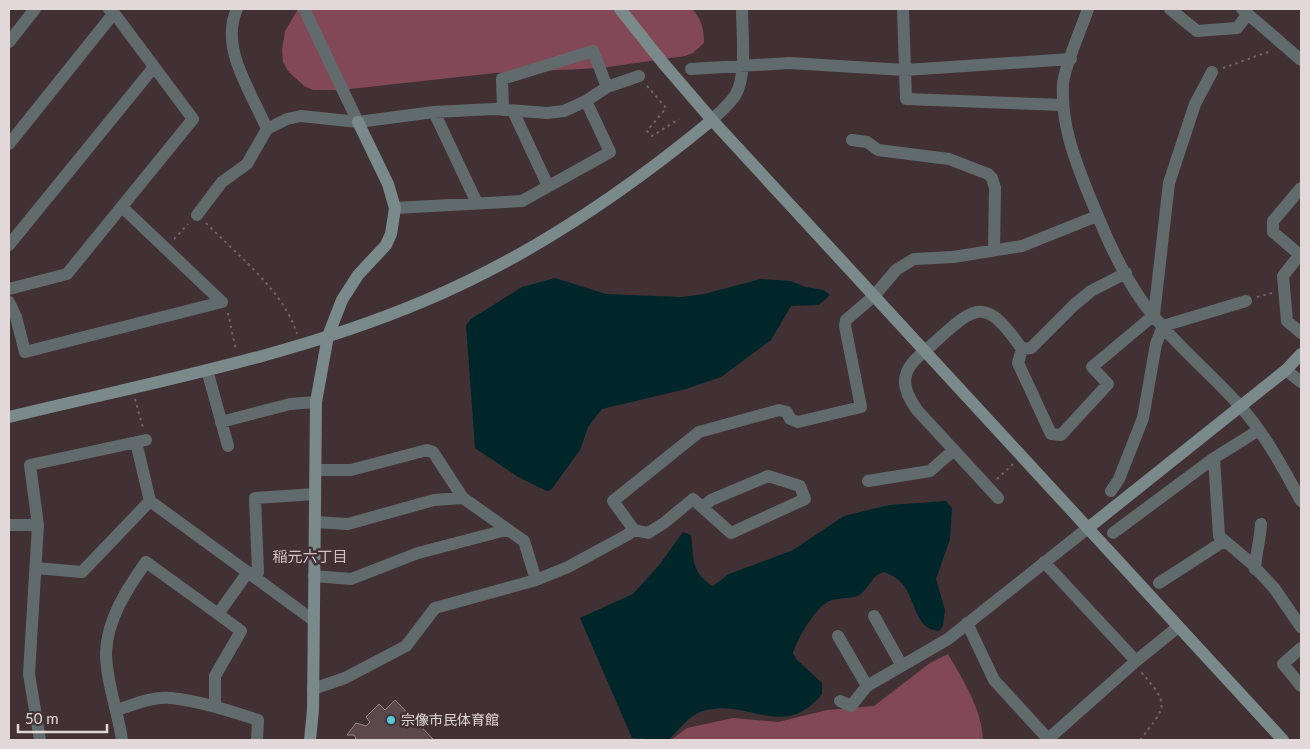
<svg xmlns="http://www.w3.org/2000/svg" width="1310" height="749" font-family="Lato,'Noto Sans JP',sans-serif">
  <rect width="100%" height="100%" fill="#413135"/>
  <path fill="#834857" d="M298 9H692C702 19 704 30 704 43L693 53 685 56 601 68 495 73 341 90H313L304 86 288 71 283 62 282 50 285 31Z
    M948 654C963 680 982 709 983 740H671L687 728 733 718 778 722 827 710 874 706 930 663Z"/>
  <path fill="#002629" d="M555 278 606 294 681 297 704 294 761 279 791 281 806 287 824 290 830 295 819 305 791 306 771 340 721 377 686 389 602 409 588 427 580 450 551 490 547 491 518 477 475 448 466 325 471 319 522 287Z
    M946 501 952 508 950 539 936 579 945 610 943 626 939 631C915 629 916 602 904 586 899 579 892 575 884 572 872 575 871 585 862 593 854 600 842 597 832 600 817 604 797 639 793 653L796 659 822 683V694C783 742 747 697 703 711 687 716 680 730 668 740L632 738 580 618 633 594 660 564 683 532 691 535C694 557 690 572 713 586L729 574 793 550 844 516 889 505Z"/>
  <path fill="#5a484c" stroke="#998589" d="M395 700 434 740H354L356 738 354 735H347L356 723 366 726 370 722 366 717 379 704 385 710Z"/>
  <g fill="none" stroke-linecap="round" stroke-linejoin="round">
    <path stroke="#736468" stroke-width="2" stroke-dasharray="2.5 4" stroke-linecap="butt" d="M1223 68 1271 51
      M647 86 666 108 647 131 652 136 679 119
      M206 223C237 255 284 291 297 334
      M174 239 188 224
      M1257 297 1272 293
      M228 313 236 350
      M135 399 143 428
      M997 479 1013 464
      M1140 740C1166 706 1171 706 1141 672"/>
    <path stroke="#626b6c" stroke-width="12" d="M237 9C219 48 252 93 267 129
      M304 9 358 122
      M903 9 906 99 1063 105
      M1088 9C1082 27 1064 67 1063 84 1061 122 1073 155 1087 190 1101 224 1114 257 1134 289 1162 334 1205 367 1240 406 1265 434 1283 468 1301 501
      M1170 9 1197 31 1237 28 1248 14
      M1242 9 1301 60
      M9 42 35 9
      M691 69 789 63 905 70 1071 59
      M503 110 502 79 593 51 607 87
      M513 111 548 186
      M434 112 477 203
      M712 120C720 112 731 103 736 94 747 75 742 31 742 9
      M852 140 867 142 878 150 949 159 988 174 992 178 995 188 994 250
      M9 144 114 13
      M122 207 222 302
      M395 208 522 201 610 152 586 101
      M197 215 222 182 247 164 267 129 287 119 301 116 358 122 434 112 494 109 547 113 564 111 586 101 607 87 639 76
      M9 245 154 67
      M1301 253 1283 276 1287 321 1301 333
      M1300 255 1273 232V221L1301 188
      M9 289 67 274 193 119 114 13 109 9
      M9 302 16 317 25 352 222 302
      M1022 349 1018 363 1051 434 1061 435 1108 384 1092 367 1154 315 1169 183 1195 104 1212 72
      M207 370 228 446
      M1286 370 1301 382
      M221 422 290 404 316 402
      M1259 430 1214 458 1219 536 1251 563 1274 588 1301 627
      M136 442 150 501 313 620
      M316 470H351L427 450 433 452 463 498 524 541 536 580
      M868 481 930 471 954 450
      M1111 491 1119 479 1143 418 1156 344 1163 326 1246 301
      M998 498 917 410C910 400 902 387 906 375 909 362 925 351 934 343 976 305 985 296 1022 349L1031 348 1074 305 1091 291 1126 273
      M315 522 348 524 434 500 463 498
      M9 525H38
      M634 530 648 533 664 523 693 499 731 533 805 499 800 486 768 476 711 500 703 507
      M1113 533 1214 458
      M1044 562 1136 661
      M36 568 82 572 150 501
      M1255 569C1256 552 1260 541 1261 524
      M314 576 351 579 418 553 506 530
      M255 577 258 572 255 498 315 494
      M1159 583 1224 541
      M874 616 901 664
      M967 623 994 680 1049 740
      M838 636 867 686
      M1301 648 1283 664 1301 686
      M313 689 345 678 406 646 435 608 536 580 568 567 627 535 634 530 613 501 699 432 779 410 787 412 790 419 798 422 861 407 845 326 846 320 874 296 896 270 914 259 953 257 1022 246 1097 216
      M840 701 851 706 867 686 948 639 1088 528
      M215 707V676L241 631 218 614
      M117 710C133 705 153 696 171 698 200 701 230 711 258 720L257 740
      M40 740 29 674 38 525 30 465 146 440
      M122 740C118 712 106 681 106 653 107 619 127 589 146 562L218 614 248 572
      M1047 740 1136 661 1178 627"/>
    <path stroke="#7a8989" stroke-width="12" d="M620 9 663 63 712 120 1283 740
      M9 417C148 383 292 357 424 301 529 257 625 192 712 120
      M1088 528 1286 370 1301 354
      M310 740 313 710 316 402 328 336 342 300 358 275 386 245 391 234 395 208 388 184 358 122"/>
  </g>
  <circle fill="#51ccd4" stroke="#413135" stroke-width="2" cx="391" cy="720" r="5"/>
  <g text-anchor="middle" stroke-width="5" stroke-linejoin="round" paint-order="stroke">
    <g font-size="14" fill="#e2d7d9" stroke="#413135" text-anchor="start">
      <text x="401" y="725">宗像市民体育館</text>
    </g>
    <g font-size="15" fill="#d5c0c4" stroke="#413135">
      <text x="310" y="562">稲元六丁目</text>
    </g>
  </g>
  <rect width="1310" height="749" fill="none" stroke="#e2d7d9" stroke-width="20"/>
  <path d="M18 724v8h89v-8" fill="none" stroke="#e2d7d9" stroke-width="2.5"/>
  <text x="25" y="724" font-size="15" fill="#e2d7d9" stroke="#413135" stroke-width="4" paint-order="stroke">50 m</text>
</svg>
